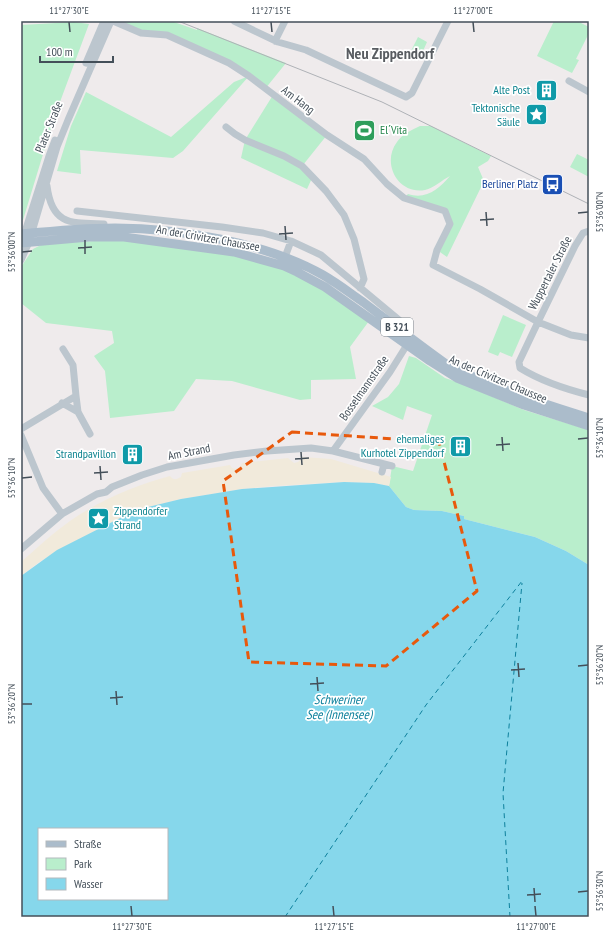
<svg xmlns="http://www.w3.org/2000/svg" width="610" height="938" font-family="'PT Sans Narrow',sans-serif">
  <rect width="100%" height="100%" fill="#efebec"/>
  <path fill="#b9eecc" d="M122 21H171L197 30V28L286 63 265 89 249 76 183 151 173 158 80 150 81 174 57 171 71 126 86 92 171 137 234 82 249 76 167 35 141 33 121 24Z
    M554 21H577L589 27V33L576 59 579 60 572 73 537 56Z
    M74 22 89 24 54 118 23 220H21V25Z
    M418 37 427 42 419 60 409 55Z
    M273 95 327 135 303 165 313 176 307 189 241 158 245 140Z
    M420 126H431L491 156 488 161 478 167 484 181 447 257 437 250 450 224 445 211 404 198 408 194C426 200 439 189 450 176 442 180 434 188 425 190 398 195 381 163 397 142 402 134 412 130 420 126Z
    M577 154 589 160V177L570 167Z
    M94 241H125L233 255 282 269 309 281 369 321 350 347 356 379 311 380V399L300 400 232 381 196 379 174 411 110 418 105 371 94 356 114 343 112 331 46 323 21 303V267L33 249 43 244Z
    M503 315 526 325 512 357 500 352 498 356 488 352Z
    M409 356 416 358 445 378 460 383 524 410 589 430V565L566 551 535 537 464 519V516L442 511 414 510 406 507 389 486 392 466 413 471 432 415 407 406 403 420 372 406 388 397 399 384Z"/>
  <path fill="#f1eadb" d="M303 457 331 459 391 477 389 486 374 483 344 482 273 486 242 489 181 499 148 507 106 525 39 562 21 576V562C37 548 53 533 70 521 100 500 136 485 170 476 174 481 177 479 181 477L182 473 230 465 232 468C237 470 240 468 242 463L288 458 294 463 298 462Z"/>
  <path fill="#86d7eb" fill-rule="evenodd" d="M344 482 374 483 389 486 406 507 414 510 442 511 464 516V519L535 537 566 551 589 565V917H21V576L57 550 124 516 148 507 181 499 242 489ZM39 829H167V899H39Z"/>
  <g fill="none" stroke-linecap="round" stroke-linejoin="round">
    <path stroke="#0d809c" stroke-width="1" stroke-dasharray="5 4" stroke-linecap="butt" d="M285 917 426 705 522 581
      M510 917 503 793 522 583"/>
    <path stroke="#bcc6ce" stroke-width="7" d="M113 21 141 33 167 35 229 63 249 76 327 135 364 159 387 184 404 198 445 211 450 224 437 250 433 265 480 289 538 322 575 246 583 233 589 231
      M234 21 278 42 306 50 406 97 412 93 448 21
      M275 41 285 21
      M86 63 104 21
      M569 81 589 92
      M226 127 235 134 245 140 284 156 302 166 326 191 344 215 354 239 364 279 360 288
      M47 186C52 226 72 223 104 224
      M77 211 222 227 263 233 291 241 321 255 399 320
      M23 238 49 156 55 140
      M285 257 291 241
      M21 260 29 242 57 147 68 120 111 21
      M589 338 571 335 538 322 519 362 520 368C541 381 565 389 589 395
      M76 396 78 412
      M62 403 78 412 90 434
      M21 429 76 396 73 365 63 349
      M21 435 43 488 62 514
      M333 451 390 372 405 348 408 340
      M382 472 384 464
      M21 549 62 514 97 494 106 492 112 487 142 475 167 467 234 455 267 451 311 448 333 451 392 466"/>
    <path stroke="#abbccb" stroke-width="9" d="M21 234C52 231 83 228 115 228 179 228 267 243 323 275 337 283 350 293 363 302 391 323 418 344 446 364 491 387 541 403 589 418
      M21 243 89 237H124L234 252 284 266 297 272 325 287 430 361 457 378 524 405 589 426"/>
    <path stroke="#aeb1b6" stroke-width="1" d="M178 21 382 102 589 204"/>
  </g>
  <path fill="none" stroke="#e8590c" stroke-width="3" stroke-dasharray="8 5" stroke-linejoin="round" d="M292 432 439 442 477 591 386 666 249 662 223 481Z"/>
  <path fill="none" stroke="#444f59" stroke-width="1.5" d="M69 22 70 32M271 22 272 32M473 22 474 32M486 212 487 226M578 213 588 212M480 220 494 219M285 226 286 240M279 234 293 233M85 240V254M78 248 92 247M22 252 32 251M502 437 503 451M578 439 588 438M496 445 510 444M301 452 302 465M295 459 309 458M100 466 101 480M94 473 108 472M22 478 32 477M518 663 519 677M578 666 588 665M511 670 525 669M317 677 318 691M310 684 324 683M116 691 117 705M110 698 123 697M22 704H32M534 888 535 902M578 892 588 891M527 895 541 894M131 906 132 916M333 906 334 916M535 906 536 916"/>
  <defs>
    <symbol id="building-square" viewBox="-11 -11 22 22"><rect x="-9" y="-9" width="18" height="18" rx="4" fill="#0f9aa8" stroke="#fff"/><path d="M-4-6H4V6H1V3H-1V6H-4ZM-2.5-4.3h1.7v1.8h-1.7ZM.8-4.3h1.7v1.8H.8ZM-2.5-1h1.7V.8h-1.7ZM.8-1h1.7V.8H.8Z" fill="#fff"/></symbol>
    <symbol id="sight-square" viewBox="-11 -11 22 22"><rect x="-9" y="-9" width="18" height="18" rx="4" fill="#0f9aa8" stroke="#fff"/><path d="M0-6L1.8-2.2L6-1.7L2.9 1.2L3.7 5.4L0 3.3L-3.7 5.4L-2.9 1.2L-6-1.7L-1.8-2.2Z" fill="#fff"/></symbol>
    <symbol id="stadium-square" viewBox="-11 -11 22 22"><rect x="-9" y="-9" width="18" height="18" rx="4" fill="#2e9e5b" stroke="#fff"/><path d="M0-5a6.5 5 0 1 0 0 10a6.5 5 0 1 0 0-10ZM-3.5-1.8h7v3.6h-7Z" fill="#fff"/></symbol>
    <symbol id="bus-square" viewBox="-11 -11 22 22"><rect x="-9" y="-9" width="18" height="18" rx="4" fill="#1a4fb4" stroke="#fff"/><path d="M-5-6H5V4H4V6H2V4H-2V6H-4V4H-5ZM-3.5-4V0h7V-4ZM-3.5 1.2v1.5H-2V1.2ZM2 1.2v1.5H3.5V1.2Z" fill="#fff"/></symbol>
  </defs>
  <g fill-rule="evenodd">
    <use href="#building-square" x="534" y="78" width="25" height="25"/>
    <use href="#sight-square" x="524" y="102" width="25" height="25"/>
    <use href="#stadium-square" x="352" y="118" width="25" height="25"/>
    <use href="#bus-square" x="540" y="172" width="25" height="25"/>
    <use href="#building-square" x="448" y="434" width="25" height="25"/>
    <use href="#building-square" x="120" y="442" width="25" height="25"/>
    <use href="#sight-square" x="86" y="506" width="25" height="25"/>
  </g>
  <g text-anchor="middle" stroke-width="3.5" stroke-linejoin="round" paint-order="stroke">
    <rect fill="#fff" stroke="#7c848b" stroke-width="1" x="381" y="318" width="32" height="18" rx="3"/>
    <g font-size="11" font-weight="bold" fill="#444f59">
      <text x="397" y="331">B 321</text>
    </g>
    <g font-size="12" fill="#0d838f" stroke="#fff" text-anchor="end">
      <text x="530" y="94">Alte Post</text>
      <text x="520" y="112">Tektonische<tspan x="520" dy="14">Säule</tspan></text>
      <text x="444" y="443">ehemaliges<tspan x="444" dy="14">Kurhotel Zippendorf</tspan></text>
      <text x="116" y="458">Strandpavillon</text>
      <text x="114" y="515" text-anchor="start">Zippendorfer<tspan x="114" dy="14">Strand</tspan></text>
    </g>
    <g font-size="12" fill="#444f59" stroke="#fff">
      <text transform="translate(298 100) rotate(37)" y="4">Am Hang</text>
      <text transform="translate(49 127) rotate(-68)" y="4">Plater Straße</text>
      <text transform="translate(208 238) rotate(10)" y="4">An der Crivitzer Chaussee</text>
      <text transform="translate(550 273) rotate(-63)" y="4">Wuppertaler Straße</text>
      <text transform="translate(498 379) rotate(23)" y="4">An der Crivitzer Chaussee</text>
      <text transform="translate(364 388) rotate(-55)" y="4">Bosselmannstraße</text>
      <text transform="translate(189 452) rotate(-11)" y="4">Am Strand</text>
    </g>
    <g font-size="12" fill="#27864d" stroke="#fff" text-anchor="start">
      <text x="380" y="134">El´Vita</text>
    </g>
    <g font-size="12" fill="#164399" stroke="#fff" text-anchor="end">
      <text x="538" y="188">Berliner Platz</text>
    </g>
    <g font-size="13" font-style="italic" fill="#0d809c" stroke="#fff">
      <text x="339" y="704">Schweriner<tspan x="339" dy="15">See (Innensee)</tspan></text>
    </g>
    <g font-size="16" font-weight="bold" fill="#585c61" stroke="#fff">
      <text x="390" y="59">Neu Zippendorf</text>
    </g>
  </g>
  <rect width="610" height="938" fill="none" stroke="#ffffff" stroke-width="44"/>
  <rect x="38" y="828" width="130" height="72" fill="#ffffff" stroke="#b4b9bd"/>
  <rect x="46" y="841" width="20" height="6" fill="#abbccb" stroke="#b4b9bd"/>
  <text x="74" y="848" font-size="12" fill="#444f59">Straße</text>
  <rect x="46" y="858" width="20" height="12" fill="#b9eecc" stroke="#b4b9bd"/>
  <text x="74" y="868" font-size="12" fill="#444f59">Park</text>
  <rect x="46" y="878" width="20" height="12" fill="#86d7eb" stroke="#b4b9bd"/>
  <text x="74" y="888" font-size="12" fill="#444f59">Wasser</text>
  <path d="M40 56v6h73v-6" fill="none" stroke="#444f59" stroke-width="2"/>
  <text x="46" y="56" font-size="12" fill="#444f59" stroke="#ffffff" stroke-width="3" paint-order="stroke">100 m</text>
  <rect x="22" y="22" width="566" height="894" fill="none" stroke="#444f59" stroke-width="1.5"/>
  <g font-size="10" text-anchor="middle" fill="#444f59">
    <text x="69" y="14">11°27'30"E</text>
    <text x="271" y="14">11°27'15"E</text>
    <text x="473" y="14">11°27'00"E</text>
    <text transform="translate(599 212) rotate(-90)" y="4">53°36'00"N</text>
    <text transform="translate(11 252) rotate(-90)" y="4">53°36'00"N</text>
    <text transform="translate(599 438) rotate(-90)" y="4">53°36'10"N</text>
    <text transform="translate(11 478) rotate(-90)" y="4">53°36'10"N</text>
    <text transform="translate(599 665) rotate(-90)" y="4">53°36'20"N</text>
    <text transform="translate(11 704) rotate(-90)" y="4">53°36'20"N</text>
    <text transform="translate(599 891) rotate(-90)" y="4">53°36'30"N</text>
    <text x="132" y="930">11°27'30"E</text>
    <text x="334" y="930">11°27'15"E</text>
    <text x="536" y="930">11°27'00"E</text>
  </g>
</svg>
